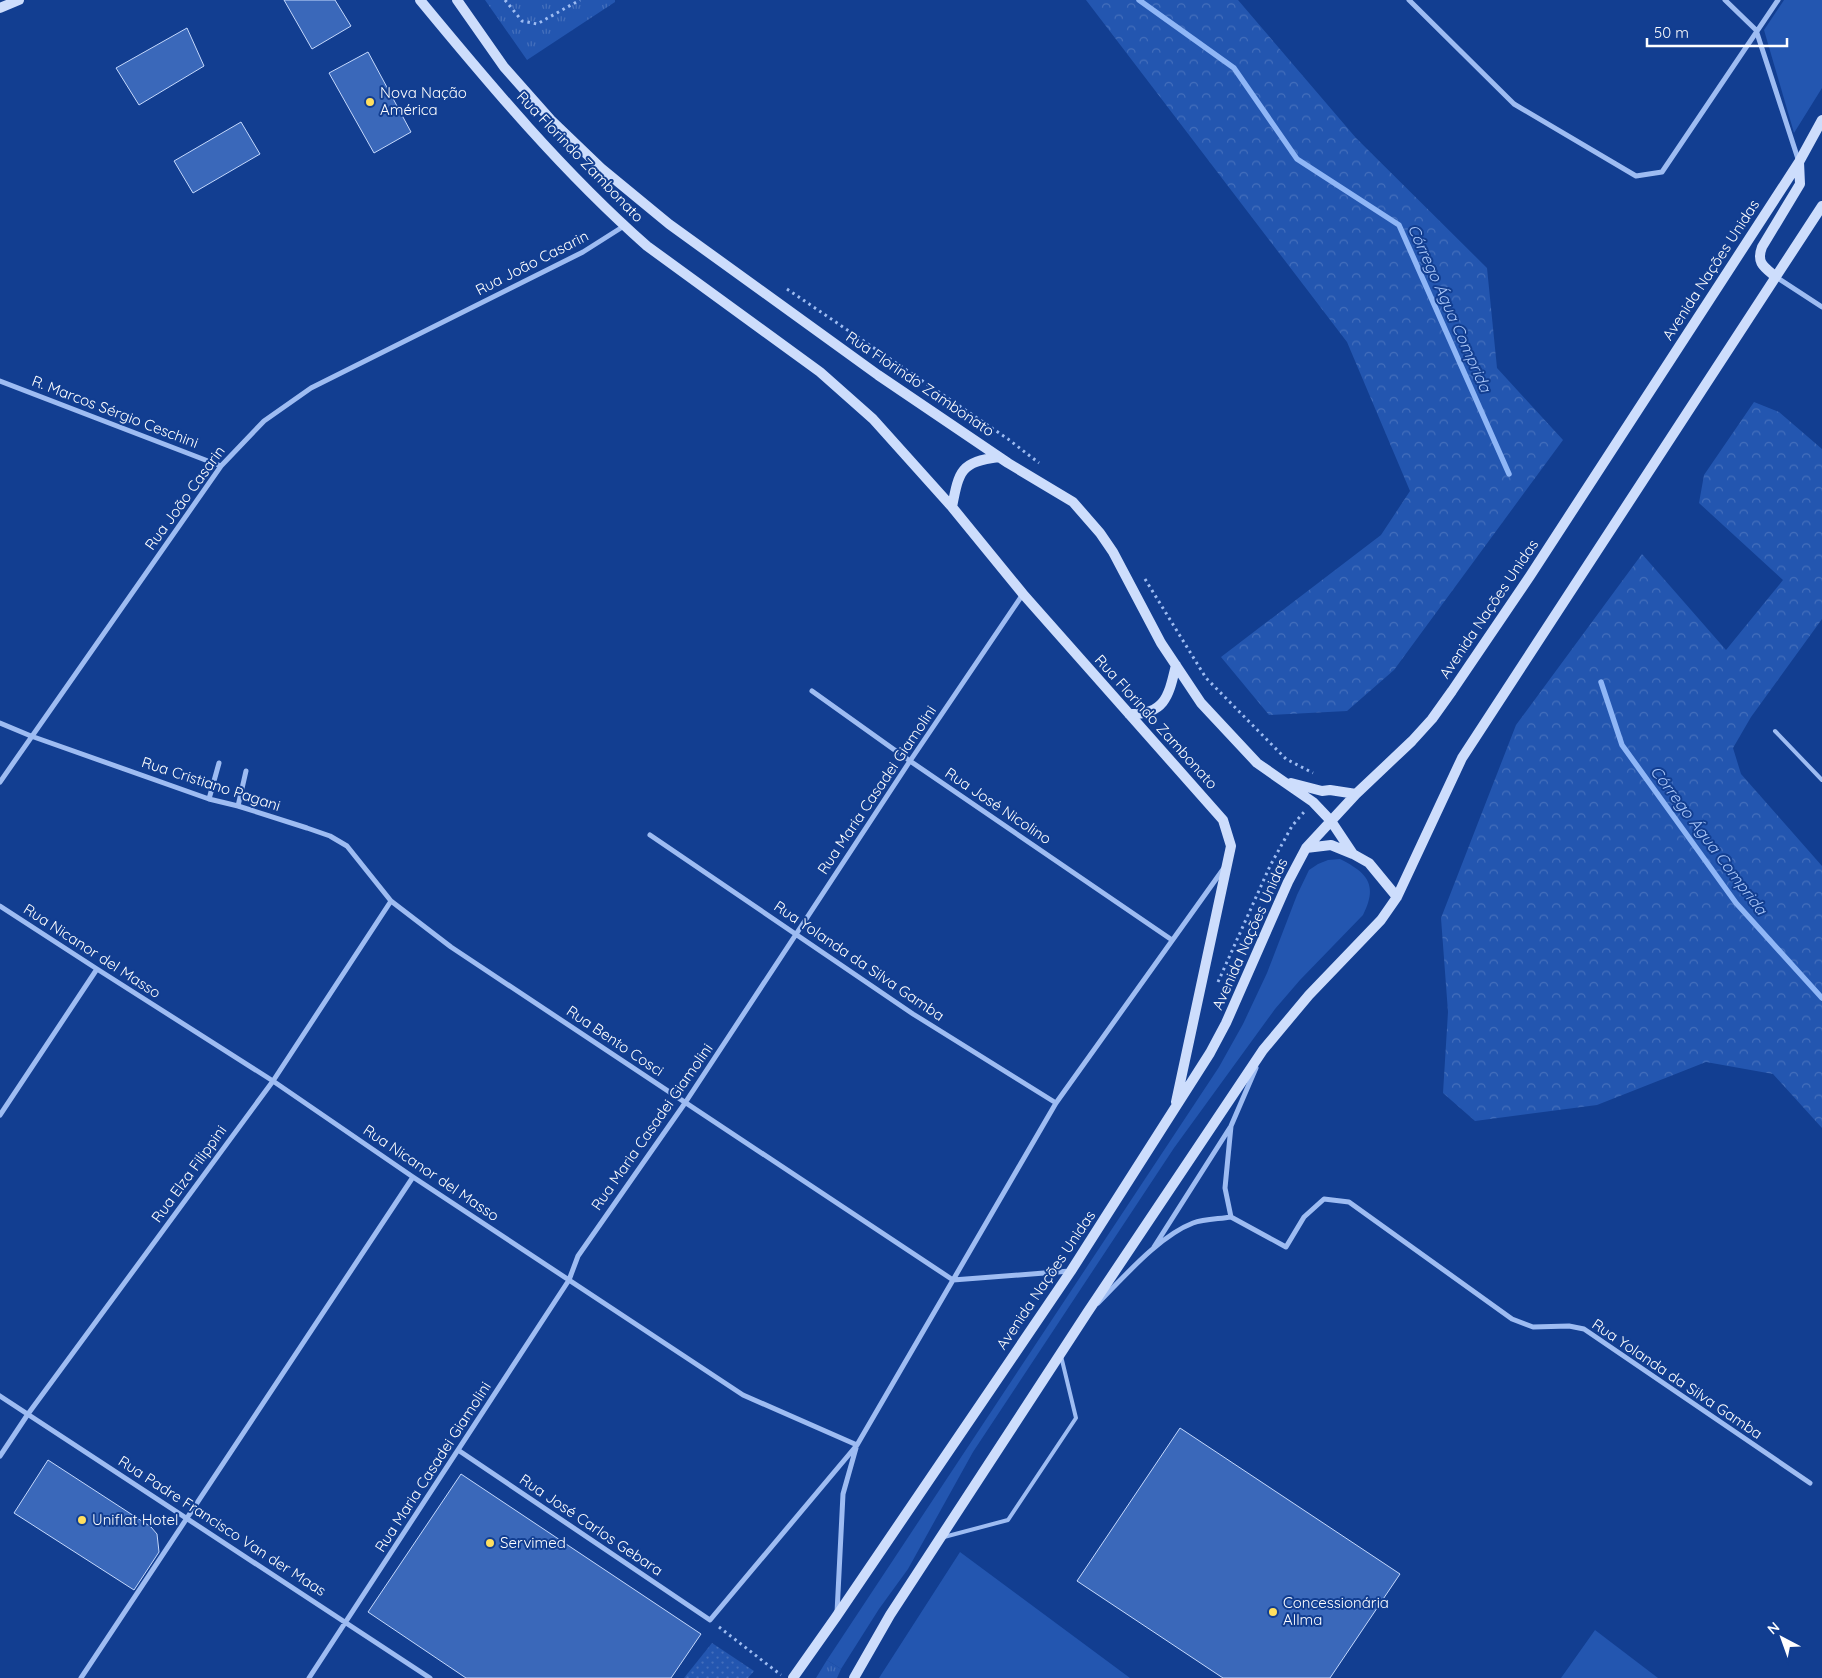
<svg xmlns="http://www.w3.org/2000/svg" width="1822" height="1678" font-family="Quicksand,sans-serif">
  <defs>
    <pattern id="forest-crowns" width="20" height="18" patternUnits="userSpaceOnUse" patternTransform="scale(1.25)"><rect width="20" height="18" fill="#2356b0"/><path d="M2 6a3 3 0 1 1 6 0M12 15a3 3 0 1 1 6 0" fill="none" stroke="#446fbc"/></pattern>
    <pattern id="park-tufts" width="24" height="20" patternUnits="userSpaceOnUse" patternTransform="scale(1.25)"><rect width="24" height="20" fill="#2356b0"/><path d="M3 7l-1-3M5 7V3M7 7l1-3M15 17l-1-3M17 17v-4M19 17l1-3" fill="none" stroke="#446fbc"/></pattern>
    <pattern id="garden-dots" width="8" height="8" patternUnits="userSpaceOnUse" patternTransform="scale(1.25)"><rect width="8" height="8" fill="#2356b0"/><path d="M2 2h.1M6 6h.1" fill="none" stroke="#446fbc" stroke-width="1.8" stroke-linecap="round"/></pattern>
  </defs>
  <rect width="100%" height="100%" fill="#123e91"/>
  <path fill="#2356b0" d="M1784 0H1822V88L1794 133 1764 30Z
    M1340 859C1368 873 1378 885 1363 915L1300 980 1275 1009 1174 1148 973 1452 908 1569 879 1609 841 1669 827 1660 1219 1067 1243 1024 1267 973 1297 895 1309 870 1318 864 1328 860Z
    M960 1552 1130 1678H879Z
    M1595 1630 1658 1678H1561Z"/>
  <path fill="url(#forest-crowns)" d="M1086 0H1238L1356 138 1487 268 1497 368 1563 440 1394 670 1347 711 1269 715 1221 657 1381 535 1410 491 1347 342Z
    M1754 402 1779 412 1822 449V619L1751 717 1733 748 1741 774 1822 866V1128L1773 1074 1706 1062 1597 1105 1475 1121 1443 1093 1448 1012 1441 918 1516 725 1642 554 1726 650 1783 580 1699 503 1704 475Z"/>
  <path fill="url(#park-tufts)" d="M485 0H615V2L527 60Z
    M827 1660 841 1669 837 1678H816Z"/>
  <path fill="url(#garden-dots)" d="M712 1643 754 1671 748 1678H684Z"/>
  <g fill="none" stroke-linecap="round" stroke-linejoin="round">
    <path stroke="#8fb6f6" stroke-width="5.5" d="M1139 0 1234 68 1297 159 1399 225 1509 474
      M1601 682 1622 745 1736 903 1822 998"/>
  </g>
  <path fill="#3a68ba" stroke="#c5d9fd" d="M284 0H335L351 26 312 49Z
    M187 28 204 66 139 105 116 68Z
    M368 52 411 132 374 153 329 73Z
    M241 122 260 154 193 193 174 161Z
    M1180 1428 1400 1574 1330 1678H1223L1077 1581Z
    M48 1460 151 1527 157 1534 159 1552 134 1590 14 1513Z
    M461 1474 701 1634 671 1678H466L368 1612Z"/>
  <g fill="none" stroke-linecap="round" stroke-linejoin="round">
    <path stroke="#9ebcf2" stroke-width="3" stroke-dasharray="2.5 4" stroke-linecap="butt" d="M505 0 522 21 537 24 580 0
      M787 289 1008 439 1039 463
      M1145 579 1206 678 1286 759 1313 773
      M1218 982 1270 866 1292 826 1304 812
      M719 1627 781 1675"/>
    <path stroke="#9ebcf2" stroke-width="4" d="M1775 731 1822 780
      M944 1537 1008 1520 1076 1418 1061 1356"/>
    <path stroke="#9ebcf2" stroke-width="5" d="M1409 0 1514 104 1636 176 1662 172 1778 0
      M1725 0 1756 30 1799 162
      M1776 277 1822 307
      M0 381 221 466
      M812 691 910 761 1172 940
      M0 723 31 736 209 799 238 806 307 828 330 836 347 846 391 901 451 947 953 1280 1070 1271
      M0 782 221 466 264 421 311 388 583 252 624 226
      M209 799 219 763
      M238 806 246 771
      M650 835 913 1014 1056 1103
      M0 906 97 969 273 1081 413 1177 743 1395 857 1445
      M0 1115 97 969
      M1231 1217 1286 1247 1304 1217 1324 1199 1349 1202 1512 1319 1533 1327 1569 1326 1584 1329 1810 1483
      M1154 1247 1231 1126 1256 1068
      M1098 1303C1124 1277 1159 1236 1193 1223 1204 1219 1219 1219 1231 1217L1225 1188 1231 1126
      M0 1396 430 1678
      M458 1450 710 1620 857 1445 1056 1103 1224 868
      M0 1456 28 1414 273 1081 391 901
      M837 1613 843 1494 856 1448
      M81 1678 413 1177
      M309 1678 569 1280 578 1256 685 1103 910 761 1023 594"/>
    <path stroke="#cdddfc" stroke-width="10" d="M420 0C491 86 563 172 647 246L820 372 873 419 952 507 1023 594 1223 820 1231 846 1176 1102
      M457 0 504 67 551 120 601 168 669 224 878 375 1008 463 1073 502 1100 533 1113 552 1161 643 1201 703 1257 763 1313 802 1331 821 1353 854
      M0 8 19 0
      M1776 277C1764 267 1756 263 1762 247L1800 184 1799 162
      M952 507C959 470 961 462 999 457
      M1129 714C1166 715 1169 694 1176 665
      M1291 783 1322 791 1330 790 1356 794
      M1306 848 1331 845 1353 854 1369 863 1397 897
      M793 1678 836 1617 1071 1271 1210 1053 1226 1023 1288 882 1306 848 1356 794 1412 741 1432 719 1452 691 1530 576 1799 162 1822 120
      M854 1678 890 1615 1087 1313 1263 1050 1309 995 1381 920 1397 897 1462 758 1822 206"/>
  </g>
  <g fill="#ffdf5f" stroke="#123e91" stroke-width="2">
    <circle cx="370" cy="102" r="5"/>
    <circle cx="82" cy="1520" r="5"/>
    <circle cx="490" cy="1543" r="5"/>
    <circle cx="1273" cy="1612" r="5"/>
  </g>
  <g text-anchor="middle" stroke-width="4" stroke-linejoin="round" paint-order="stroke">
    <g font-size="15" fill="#fff" stroke="#123e91" text-anchor="start">
      <text x="380" y="98">Nova Nação<tspan x="380" dy="17">América</tspan></text>
      <text x="92" y="1525">Uniflat Hotel</text>
      <text x="500" y="1548">Servimed</text>
      <text x="1283" y="1608">Concessionária<tspan x="1283" dy="17">Allma</tspan></text>
    </g>
    <g font-size="15" fill="#fff" stroke="#123e91">
      <text transform="translate(580 157) rotate(46)" y="5">Rua Florindo Zambonato</text>
      <text transform="translate(532 263) rotate(-27)" y="5">Rua João Casarin</text>
      <text transform="translate(1711 270) rotate(-57)" y="5">Avenida Nações Unidas</text>
      <text transform="translate(920 384) rotate(34)" y="5">Rua Florindo Zambonato</text>
      <text transform="translate(115 412) rotate(21)" y="5">R. Marcos Sérgio Ceschini</text>
      <text transform="translate(185 498) rotate(-54)" y="5">Rua João Casarin</text>
      <text transform="translate(1489 609) rotate(-56)" y="5">Avenida Nações Unidas</text>
      <text transform="translate(1156 722) rotate(48)" y="5">Rua Florindo Zambonato</text>
      <text transform="translate(211 784) rotate(18)" y="5">Rua Cristiano Pagani</text>
      <text transform="translate(877 790) rotate(-56)" y="5">Rua Maria Casadei Giamolini</text>
      <text transform="translate(998 806) rotate(34)" y="5">Rua José Nicolino</text>
      <text transform="translate(1250 934) rotate(-66)" y="5">Avenida Nações Unidas</text>
      <text transform="translate(92 951) rotate(33)" y="5">Rua Nicanor del Masso</text>
      <text transform="translate(859 961) rotate(34)" y="5">Rua Yolanda da Silva Gamba</text>
      <text transform="translate(615 1041) rotate(34)" y="5">Rua Bento Cosci</text>
      <text transform="translate(652 1127) rotate(-55)" y="5">Rua Maria Casadei Giamolini</text>
      <text transform="translate(431 1173) rotate(34)" y="5">Rua Nicanor del Masso</text>
      <text transform="translate(189 1174) rotate(-54)" y="5">Rua Elza Filippini</text>
      <text transform="translate(1046 1280) rotate(-56)" y="5">Avenida Nações Unidas</text>
      <text transform="translate(1677 1379) rotate(34)" y="5">Rua Yolanda da Silva Gamba</text>
      <text transform="translate(433 1467) rotate(-57)" y="5">Rua Maria Casadei Giamolini</text>
      <text transform="translate(591 1525) rotate(34)" y="5">Rua José Carlos Gebara</text>
      <text transform="translate(222 1526) rotate(33)" y="5">Rua Padre Francisco Van der Maas</text>
    </g>
    <g font-size="16" font-style="italic" fill="#aac7f9" stroke="#123e91">
      <text transform="translate(1450 308) rotate(66)" y="6">Córrego Água Comprida</text>
      <text transform="translate(1709 840) rotate(53)" y="6">Córrego Água Comprida</text>
    </g>
  </g>
  <g transform="translate(1782 1638) rotate(319)" stroke="#123e91" stroke-width="4" paint-order="stroke">
  <path d="M0-4L9 19L0 12L-9 19Z" fill="#ffffff"/>
  <text y="-8" font-size="14" font-weight="bold" text-anchor="middle" fill="#ffffff">N</text>
  </g>
  <path d="M1647 38v8h140v-8" fill="none" stroke="#ffffff" stroke-width="2.5"/>
  <text x="1654" y="38" font-size="15" fill="#ffffff" stroke="#123e91" stroke-width="4" paint-order="stroke">50 m</text>
</svg>
